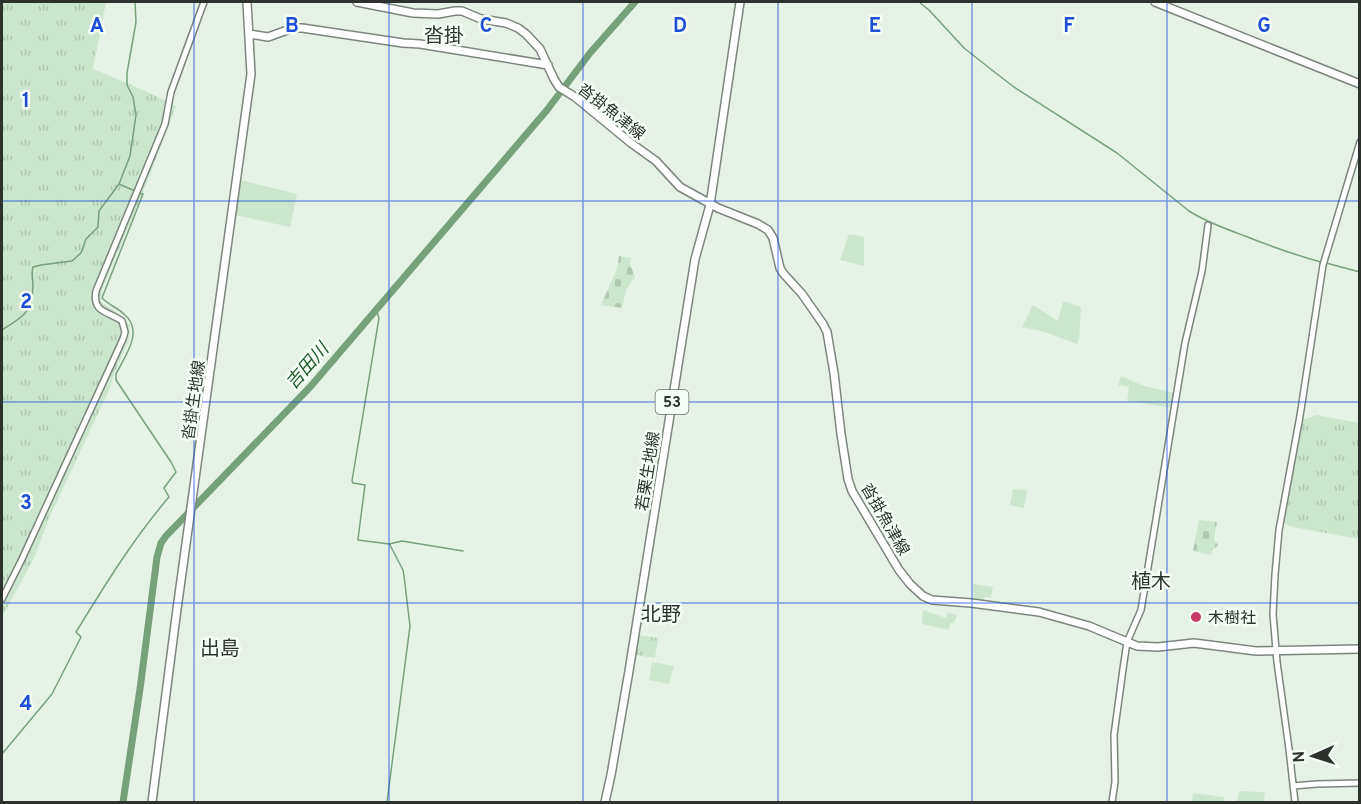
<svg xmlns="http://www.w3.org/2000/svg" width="1361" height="804" font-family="Overpass,'Noto Sans JP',sans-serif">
  <defs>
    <pattern id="grass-tufts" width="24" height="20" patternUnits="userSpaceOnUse" patternTransform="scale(1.5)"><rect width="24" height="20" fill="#cbe6cd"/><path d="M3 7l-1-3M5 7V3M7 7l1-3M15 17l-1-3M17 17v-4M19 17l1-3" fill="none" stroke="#afc6b0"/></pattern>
    <pattern id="cemetery-stones" width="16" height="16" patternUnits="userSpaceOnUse" patternTransform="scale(1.5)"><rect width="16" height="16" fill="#cbe6cd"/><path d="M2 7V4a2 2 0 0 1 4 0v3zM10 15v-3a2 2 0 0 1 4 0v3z" fill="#afc6b0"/></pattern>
  </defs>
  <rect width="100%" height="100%" fill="#e7f2e7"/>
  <path fill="url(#grass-tufts)" d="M2 2H106L93 69 141 89 176 106 148 180 101 292V302L116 312 130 325 129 341 115 371 110 388 50 516 34 558 2 617Z
    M1316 415 1359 423V539L1292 527 1284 523 1302 420Z
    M639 635 658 638 655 658 636 655Z"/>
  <path fill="url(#cemetery-stones)" d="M619 256 631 258 630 264 635 277 626 290 622 308 601 305 617 269Z
    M1199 520 1217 522 1214 539 1218 545 1212 551 1211 555 1193 551Z"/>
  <path fill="#cbe6cd" d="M240 180 297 194 290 227 235 215Z
    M849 234 864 237V266L840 260Z
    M1063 301 1081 307 1079 339 1077 344 1045 332 1022 327 1033 305 1058 321Z
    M1121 376 1144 386 1174 393 1172 408 1127 401 1129 387 1118 385Z
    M1013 489 1027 490 1024 508 1010 505Z
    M973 584 993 587 991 598 984 597 983 603 974 602Z
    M923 610 946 618 948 613 957 615 954 623H950L949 630 922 624Z
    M652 662 674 666 669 684 649 680Z
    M1239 791 1264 792 1265 794 1263 802H1237Z
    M1193 793 1224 797 1223 802H1192Z"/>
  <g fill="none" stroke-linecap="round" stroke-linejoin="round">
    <path stroke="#77a17b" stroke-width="1.5" d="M919 2 929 10 964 48 997 74 1014 87 1117 153 1189 211C1206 222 1226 229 1245 236 1270 246 1295 255 1321 262
      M119 184 135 191
      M1326 263 1360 272
      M376 310 379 318 352 481 353 483 365 485 358 539V540L389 544 402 541 463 551
      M2 330C23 316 32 314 33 286 33 280 31 274 33 267L41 265 72 261 81 253 86 239 98 227 99 211 119 184 130 156 136 115 133 97 127 85V73L136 22 135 2
      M2 754 52 694 81 637 76 632C105 585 133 539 169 497L164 488 176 472 171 462 116 380V374C125 356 144 331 125 315 118 308 109 305 102 298L143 194 139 193
      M387 802 410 626 404 576 403 570 390 545"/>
    <path stroke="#77a17b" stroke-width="7" d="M123 802 140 689 157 557 161 543 166 536 311 386 547 110 590 53 635 2"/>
    <defs>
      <path id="minor" d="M2 599 22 559 123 339 125 332 122 321C108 311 92 313 96 291L165 124 171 92 204 2
        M1293 786 1317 784 1360 783
        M1112 802 1115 782 1114 735 1123 669 1127 642 1141 610 1185 343 1202 271 1208 225
        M1295 802 1289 749 1277 662 1273 614 1275 575 1279 530 1300 416 1323 265 1360 142"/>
      <path id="major" d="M357 2 413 13 438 14 455 11H462L481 19 506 23 518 28 526 34 540 49 554 79 559 87 575 97 631 143 656 161 680 187 718 208 758 224 768 230 773 238 780 268 783 273 802 294 823 324 827 332 834 373 841 434 848 479 852 491 899 570 910 584 923 596 932 600 971 603 1039 612 1089 626 1137 646 1158 647 1194 643 1256 651 1360 649
        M1155 2 1360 84
        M249 34 268 37 293 28H302L403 43 420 44 548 65
        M152 802 177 609 251 74 247 2
        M605 802 611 775 629 671 695 259 710 205 740 2"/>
    </defs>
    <use href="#minor" stroke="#7c867d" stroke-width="8"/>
    <use href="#major" stroke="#7c867d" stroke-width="10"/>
    <use href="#minor" stroke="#fff" stroke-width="5"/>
    <use href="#major" stroke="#fff" stroke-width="7"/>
  </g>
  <path fill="none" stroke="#1d4ed8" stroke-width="1.5" stroke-opacity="0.55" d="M194 2V802M389 2V802M583 2V802M778 2V802M972 2V802M1167 2V802M2 201H1360M2 402H1360M2 603H1360"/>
  <circle fill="#c73967" stroke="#f5fef6" stroke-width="2" cx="1196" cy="617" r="6"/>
  <g text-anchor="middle" stroke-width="5" stroke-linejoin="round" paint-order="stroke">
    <rect fill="#f5fef6" stroke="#696f6a" stroke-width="1.5" x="655.5" y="390" width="33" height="24" rx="4.5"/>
    <g font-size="15" font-weight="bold" fill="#2d322e">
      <text x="672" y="407">53</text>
    </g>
    <g font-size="16" fill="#2d322e" stroke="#f5fef6">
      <text transform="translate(612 111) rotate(38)" y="6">沓掛魚津線</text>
      <text transform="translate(193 400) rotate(-82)" y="6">沓掛生地線</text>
      <text transform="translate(647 471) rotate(-81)" y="6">若栗生地線</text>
      <text transform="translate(886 519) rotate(60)" y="6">沓掛魚津線</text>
    </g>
    <g font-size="16" fill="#2d322e" stroke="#f5fef6" text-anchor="start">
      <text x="1208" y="623">木樹社</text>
    </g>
    <g font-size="18" font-style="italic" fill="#1c5b29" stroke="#f5fef6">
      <text transform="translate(307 366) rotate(-49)" y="6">吉田川</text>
    </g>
    <g font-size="20" fill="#2d322e" stroke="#f5fef6">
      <text x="444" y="42">沓掛</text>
      <text x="1151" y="588">植木</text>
      <text x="661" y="621">北野</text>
      <text x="220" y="655">出島</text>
    </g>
  </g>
  <g font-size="20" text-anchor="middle" font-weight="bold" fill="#1d4ed8" stroke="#f5fef6" stroke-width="5" stroke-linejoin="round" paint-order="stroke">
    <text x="97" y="32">A</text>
    <text x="292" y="32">B</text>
    <text x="486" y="32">C</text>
    <text x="680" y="32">D</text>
    <text x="875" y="32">E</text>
    <text x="1069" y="32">F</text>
    <text x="1264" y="32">G</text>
    <text x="26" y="107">1</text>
    <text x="26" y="308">2</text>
    <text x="26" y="509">3</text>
    <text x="26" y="710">4</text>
  </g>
  <rect width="1361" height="804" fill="none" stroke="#2d322e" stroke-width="6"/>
  <g transform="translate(1313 756) rotate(267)" stroke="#f5fef6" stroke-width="4.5" paint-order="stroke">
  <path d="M0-4.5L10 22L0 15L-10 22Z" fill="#2d322e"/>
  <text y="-9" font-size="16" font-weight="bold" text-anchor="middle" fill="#2d322e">N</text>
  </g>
</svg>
